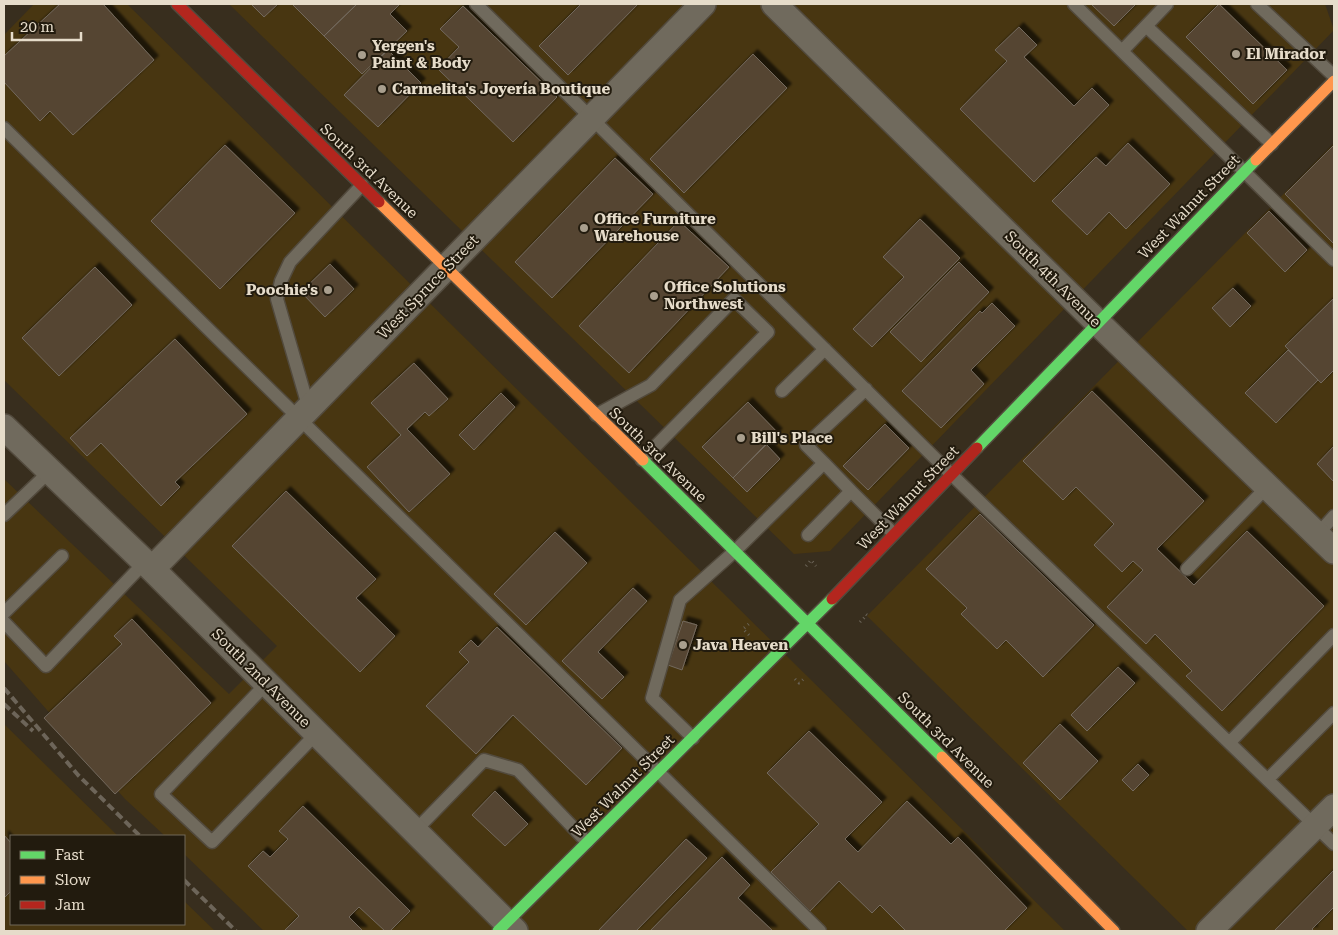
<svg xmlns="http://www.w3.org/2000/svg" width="1338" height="935" font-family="'Roboto Serif',serif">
  <defs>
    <filter id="shadow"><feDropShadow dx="4.5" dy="-4.5" stdDeviation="1" flood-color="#0009"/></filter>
  </defs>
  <rect width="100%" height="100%" fill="#382e1e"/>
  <path fill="#483611" d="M34 4H127L1065 931H264L184 854V836H165L125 799 4 661V479L229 694 277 646 4 380V35Z
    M229 4H1325L1334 30 830 551 794 554Z
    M1334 143V931H1188L867 616Z
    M4 724 118 836H11V924H184V901L215 931H4Z"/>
  <path fill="#544533" stroke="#73695d" filter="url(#shadow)" d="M60 4H103L154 60 73 135 50 111 40 121 4 82V56Z
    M251 4H278L264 17Z
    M292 4H357L324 36Z
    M357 4H400L390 14 407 31 362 74 324 36Z
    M581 4H638L568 75 539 46Z
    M1091 4H1136L1114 26Z
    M1219 4 1287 70 1253 104 1186 37Z
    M463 6 557 97 513 142 438 69 459 47 440 29Z
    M1019 27 1037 45 1024 57 1074 106 1092 88 1109 105 1034 182 960 109 1007 61 995 50Z
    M388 50 421 83 378 127 344 95Z
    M753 54 787 88 684 193 650 159Z
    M1128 143 1170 184 1126 229 1109 212 1087 235 1052 201 1096 157 1106 166Z
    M225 145 295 213 220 289 151 221Z
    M1334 145V244L1285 194Z
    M615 158 653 194 552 298 515 262Z
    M1269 211 1307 250 1285 272 1247 233Z
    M920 219 960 258 872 347 853 329 904 277 883 257Z
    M679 221 729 267 629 373 579 326Z
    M959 262 989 292 921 362 890 332Z
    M330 264 354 289 325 317 301 292Z
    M95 267 132 305 59 376 22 338Z
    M1233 288 1251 306 1230 327 1212 308Z
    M1333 299 1334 370 1321 383 1285 346Z
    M992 303 1015 326 971 370 984 384 941 428 902 391 980 311 982 313Z
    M175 339 247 414 175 482 180 487 161 506 101 443 87 456 70 438Z
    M1288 350 1318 380 1276 423 1245 393Z
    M414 363 448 399 429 416 425 412 407 429 450 474 409 512 367 467 401 435 371 403Z
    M1092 391 1204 501 1157 549 1194 585 1247 531 1324 606 1222 711 1186 676 1192 671 1155 634 1146 644 1107 607 1143 570 1133 561 1122 572 1094 545 1114 524 1076 487 1063 500 1023 461Z
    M501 393 515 407 474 450 459 435Z
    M748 402 778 433 733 478 702 447Z
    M885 424 909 448 868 490 843 466Z
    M766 444 780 459 747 492 733 478Z
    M1334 446V482L1317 464Z
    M286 491 376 579 356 598 395 636 360 672 232 546Z
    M980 514 1094 625 1043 677 1006 640 997 649 961 614 967 608 926 569Z
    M555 532 587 563 526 625 494 594Z
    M633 588 647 601 598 652 624 677 602 699 562 661Z
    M132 619 211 703 115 794 44 718 122 644 114 636Z
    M683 621 697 625 682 670 668 665Z
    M497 627 622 748 586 785 513 715 476 754 426 706 469 662 459 652 471 640 478 647Z
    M1118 667 1135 683 1087 731 1071 715Z
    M1060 724 1098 761 1060 800 1023 763Z
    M809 731 882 802 845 839 858 852 907 801 951 844 958 837 1027 908 1004 931H906L880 905 872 913 839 881 810 911 771 872 819 824 767 773Z
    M1138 764 1149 775 1133 791 1122 780Z
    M495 791 528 824 505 846 472 815Z
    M303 806 410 911 390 931H385L359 907 349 917 363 931H284L299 916 248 866 263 851 270 857 288 839 279 831Z
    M4 835 11 843V891L4 898Z
    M686 839 707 858 636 931H598Z
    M722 857 750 885 738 898 773 931H650Z
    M1334 870V907L1312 929 1314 931H1274Z"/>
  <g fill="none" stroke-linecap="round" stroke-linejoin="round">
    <defs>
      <path id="lane" d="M476 4 951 474 1334 844
        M1074 4 1334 260
        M1257 4 1334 76
        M1146 26 1272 144
        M1122 51 1167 4
        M4 128 820 931
        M782 391 825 349
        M309 409 277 299 281 281 290 262 362 185
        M596 415 651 385 734 299 768 332 642 460
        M851 491 893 533
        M4 515 50 471
        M808 535 851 491 824 463
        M1317 535 1334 516
        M1187 569 1267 487
        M4 613 62 556
        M4 622 46 666 145 562
        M267 683 161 794 212 842 317 733
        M693 738 652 698 680 600 735 551 824 463 806 445 866 389
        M1230 742 1334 635
        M1268 779 1334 713
        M415 831 484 760 518 770 587 842"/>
      <path id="street" d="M774 4 1097 322 1334 551
        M4 427 152 569 515 931
        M152 569 703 4
        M1209 931 1334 807"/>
      <path id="fast" d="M977 448 1256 160
        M643 460 942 757
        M498 931 832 599"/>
      <path id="slow" d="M1256 160 1334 81
        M379 202 643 460
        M942 757 1114 931"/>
      <path id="jam" d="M177 4 379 202
        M832 599 977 448"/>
    </defs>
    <use href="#lane" stroke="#524a3d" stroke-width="15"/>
    <use href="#street" stroke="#524a3d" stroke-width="28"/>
    <use href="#fast" stroke="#524a3d" stroke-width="14"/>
    <use href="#slow" stroke="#524a3d" stroke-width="14"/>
    <use href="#jam" stroke="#524a3d" stroke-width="14"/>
    <path stroke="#6b6458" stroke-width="3" stroke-dasharray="1 4" stroke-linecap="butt" d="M806 566 811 560 816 566
      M860 622 867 615 863 612
      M749 635 743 629 751 622
      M795 679 799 683 806 677"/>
    <use href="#lane" stroke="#706a5d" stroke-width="12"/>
    <use href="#street" stroke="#706a5d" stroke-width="25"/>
    <use href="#fast" stroke="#63d668" stroke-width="11"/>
    <use href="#slow" stroke="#ff974d" stroke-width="11"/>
    <use href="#jam" stroke="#b3261e" stroke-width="11"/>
    <path stroke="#6d6559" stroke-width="4" stroke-dasharray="8 4" stroke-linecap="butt" d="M4 688 78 775 140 836
      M4 704 33 731
      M184 880 236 931"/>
  </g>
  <g fill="#a99f8e" stroke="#221b0e" stroke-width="2">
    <circle cx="1236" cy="54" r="5"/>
    <circle cx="362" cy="55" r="5"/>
    <circle cx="382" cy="89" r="5"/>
    <circle cx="584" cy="228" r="5"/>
    <circle cx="328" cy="290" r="5"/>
    <circle cx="654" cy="296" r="5"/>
    <circle cx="741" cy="438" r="5"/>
    <circle cx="683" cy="645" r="5"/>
  </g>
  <g text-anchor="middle" stroke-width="4" stroke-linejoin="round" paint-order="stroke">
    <g font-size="15" font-weight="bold" fill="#e6dcca" stroke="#221b0e" text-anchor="start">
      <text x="372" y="51">Yergen's<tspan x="372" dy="17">Paint &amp; Body</tspan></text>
      <text x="1246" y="59">El Mirador</text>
      <text x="392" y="94">Carmelita's Joyería Boutique</text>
      <text x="594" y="224">Office Furniture<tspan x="594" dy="17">Warehouse</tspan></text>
      <text x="664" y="292">Office Solutions<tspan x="664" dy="17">Northwest</tspan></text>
      <text x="318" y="295" text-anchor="end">Poochie's</text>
      <text x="751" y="443">Bill's Place</text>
      <text x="693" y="650">Java Heaven</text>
    </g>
    <g font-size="15" fill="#e6dcca" stroke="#221b0e">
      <text transform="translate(369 171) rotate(44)" y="5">South 3rd Avenue</text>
      <text transform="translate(1189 207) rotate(-46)" y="5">West Walnut Street</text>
      <text transform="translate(1053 279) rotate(45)" y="5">South 4th Avenue</text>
      <text transform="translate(428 287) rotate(-46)" y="5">West Spruce Street</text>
      <text transform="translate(658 455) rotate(44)" y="5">South 3rd Avenue</text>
      <text transform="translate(908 498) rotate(-46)" y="5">West Walnut Street</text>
      <text transform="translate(261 678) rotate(45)" y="5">South 2nd Avenue</text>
      <text transform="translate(946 740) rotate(45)" y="5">South 3rd Avenue</text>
      <text transform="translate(623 786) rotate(-45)" y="5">West Walnut Street</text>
    </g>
  </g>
  <rect width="1338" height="935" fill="none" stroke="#e6dcca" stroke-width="10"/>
  <rect x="10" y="835" width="175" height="90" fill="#221b0e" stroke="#706859"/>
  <rect x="20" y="851" width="25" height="8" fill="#63d668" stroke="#706859"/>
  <text x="55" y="860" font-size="15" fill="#e6dcca">Fast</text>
  <rect x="20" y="876" width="25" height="8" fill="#ff974d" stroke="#706859"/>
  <text x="55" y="885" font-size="15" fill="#e6dcca">Slow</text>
  <rect x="20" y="901" width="25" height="8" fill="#b3261e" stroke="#706859"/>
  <text x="55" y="910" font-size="15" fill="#e6dcca">Jam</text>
  <path d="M12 32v8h69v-8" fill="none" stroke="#e6dcca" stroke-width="2.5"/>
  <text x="20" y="32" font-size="15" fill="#e6dcca" stroke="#221b0e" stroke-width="4" paint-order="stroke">20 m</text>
</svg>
